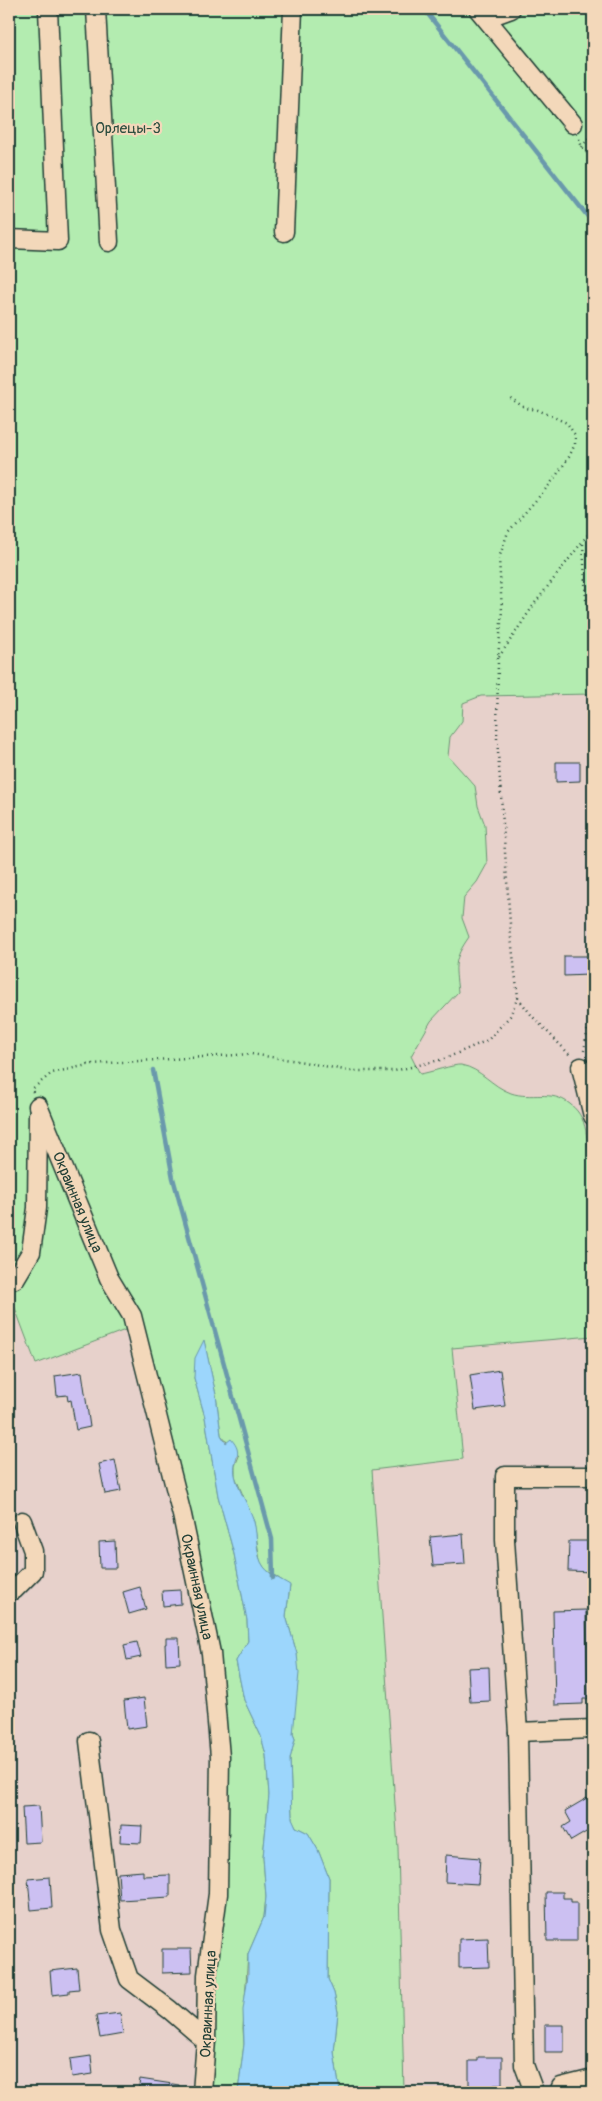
<svg xmlns="http://www.w3.org/2000/svg" width="602" height="2101" font-family="Pangolin,sans-serif">
  <rect width="100%" height="100%" fill="#e7d1cb"/>
  <filter id="ink" filterUnits="userSpaceOnUse"><feTurbulence type="fractalNoise" baseFrequency=".02" numOctaves="2"/><feDisplacementMap in="SourceGraphic" scale="10" xChannelSelector="R" yChannelSelector="G"/><feConvolveMatrix kernelMatrix="1 2 1 2 8 2 1 2 1" color-interpolation-filters="sRGB"/></filter>
  <g filter="url(#ink)">
    <path fill="#b3ecb0" stroke="#699472" d="M9 9H593V694L481 696 463 703 462 721 450 737 448 756 475 786 478 806 485 825 487 864 477 882 464 897 462 918 469 937C453 960 455 965 458 992L431 1021 411 1056 420 1074C428 1073 455 1064 461 1065 482 1069 491 1086 511 1093 531 1100 551 1089 570 1104 593 1122 583 1146 593 1167V1336L452 1348 463 1459 372 1470 398 1848 404 2092H340L334 2052 338 2012 334 1993 328 1979 329 1878 318 1850 308 1833 296 1827 292 1819 290 1758 295 1739 293 1734 297 1654 286 1616 290 1586 265 1569 260 1561 254 1522 235 1476V1466L239 1456 221 1435 216 1395 204 1341 194 1378 205 1417 218 1496 234 1554 247 1620 248 1641 236 1661 244 1700 261 1736 266 1755 269 1795 263 1857 266 1897 264 1917 248 1954 243 2028 244 2044 238 2092H206L228 1761 141 1324 36 1364 9 1292Z"/>
    <path fill="#9cd6fc" stroke="#6a99ac" d="M204 1340 216 1395 221 1435 226 1443 231 1439C245 1455 232 1458 235 1475 238 1491 250 1506 254 1522 258 1536 255 1555 264 1567 270 1575 282 1580 290 1585L286 1616 297 1654 299 1673 293 1734 295 1739 290 1759 292 1818 296 1827 308 1833 318 1850 329 1878 328 1979 334 1993 338 2012 334 2052 340 2092H238L244 2044 243 2010 248 1975V1954L264 1917 266 1897 263 1857 269 1795 266 1755 261 1736 244 1700 236 1661 248 1641 247 1620 234 1554 218 1496 205 1417 194 1378 195 1358Z"/>
    <g fill="none" stroke-linecap="round" stroke-linejoin="round">
      <path stroke="#6a99ac" stroke-width="4.5" d="M424 9 593 223
        M153 1070 173 1178 272 1539 273 1578"/>
    </g>
    <path fill="#ccc0f2" stroke="#1f3d34" d="M556 762H580V781L556 782Z
      M564 956H588L589 975 564 976Z
      M500 1370 505 1406 475 1410 470 1375Z
      M82 1372 90 1427 76 1430 71 1400 68 1401 67 1395 57 1396 55 1376Z
      M115 1460 121 1491 105 1494 99 1464Z
      M463 1534 465 1564 433 1566 430 1537Z
      M115 1541 116 1568H100L99 1542Z
      M569 1541H593V1572L568 1571Z
      M140 1587 146 1609 129 1614 123 1592Z
      M180 1590 181 1604 163 1606 162 1591Z
      M586 1610 588 1699H583V1704L555 1705 553 1611Z
      M166 1638H179L180 1663 166 1664 165 1644H166Z
      M137 1642 141 1657 127 1660 124 1645Z
      M489 1667 490 1701 470 1702 468 1668Z
      M144 1698 147 1726 127 1729 124 1701Z
      M587 1798 593 1809V1828L571 1841 563 1827 571 1822 565 1811Z
      M39 1806 41 1842 24 1843 22 1807Z
      M121 1825 142 1826 141 1843 120 1842Z
      M446 1855 480 1858 478 1884 445 1882Z
      M143 1871V1876L170 1875V1897L120 1900 118 1873Z
      M50 1877 52 1908 31 1910 28 1879Z
      M546 1892H563V1898H571V1902H577V1941H547Z
      M488 1938 489 1967 459 1968V1939Z
      M162 1949H191L192 1972 162 1973Z
      M77 1968 79 1989 69 1990V1993L52 1995 50 1971Z
      M120 2013 123 2034 100 2038 96 2016Z
      M545 2025H564V2052H545Z
      M91 2056 93 2074 72 2077 70 2059Z
      M478 2057H502V2084H495V2091H469V2061H478Z
      M140 2079 179 2085V2092H138Z"/>
    <g fill="none" stroke-linecap="round" stroke-linejoin="round">
      <defs>
        <g id="minor">
          <path d="M96 9 109 242"/>
          <path d="M478 9 573 124"/>
          <path d="M486 18 511 9"/>
          <path d="M284 232 293 9"/>
          <path d="M9 239 58 241 48 9"/>
          <path d="M581 1067 593 1116"/>
          <path id="s1" d="M38 1106 109 1278 132 1316 182 1515 211 1653 220 1757 218 1894 207 1975 206 2041 202 2092"/>
          <path d="M9 1281 15 1279 31 1252 37 1208 38 1114"/>
          <path d="M9 1591 14 1590 33 1571V1551L22 1521"/>
          <path d="M518 1732 593 1729"/>
          <path d="M89 1741 112 1930 129 1979 170 2010 206 2041"/>
          <path d="M534 2092 524 2065 518 1732 505 1540V1476H593"/>
          <path d="M559 2092 561 2087 593 2079"/>
        </g>
      </defs>
      <use href="#minor" stroke="#1f3d34" stroke-width="21"/>
      <path stroke="#1f3d34" stroke-width="2.5" stroke-dasharray="1 4" stroke-linecap="butt" d="M579 139 582 147 593 160
        M582 147 593 132
        M583 544 586 599 593 621
        M499 657 535 603 593 528
        M518 998 533 1017 570 1055
        M584 1051 588 1027 593 1013
        M33 1092 32 1089 52 1073 92 1064 251 1054 304 1062 349 1071H394L444 1059 488 1040 510 1016 518 997 511 938 497 738 498 658 502 611 499 558 508 532 551 483 569 457 575 444V435L567 423 538 410 525 408 509 397"/>
      <use href="#minor" stroke="#f3d8ba" stroke-width="18"/>
    </g>
  </g>
  <g text-anchor="middle" stroke-width="4.5" stroke-linejoin="round" paint-order="stroke">
    <g font-size="15" fill="#2e4e40" stroke="#f3d8ba">
      <text x="128" y="133">Орлецы-3</text>
    </g>
    <g font-size="15" fill="#1f3d34" stroke="#f3d8ba">
      <text dy="5" stroke="none"><textPath href="#s1" startOffset="104">Окраинная улица</textPath></text>
      <text dy="5" stroke="none"><textPath href="#s1" startOffset="509">Окраинная улица</textPath></text>
      <text transform="translate(208 2004) rotate(-87)" y="5">Окраинная улица</text>
    </g>
  </g>
  <rect width="602" height="2101" fill="none" stroke="#f3d8ba" stroke-width="30"/>
  <rect x="15" y="15" width="572" height="2071" fill="none" stroke="#1f3d34" stroke-width="2" filter="url(#ink)"/>
</svg>
